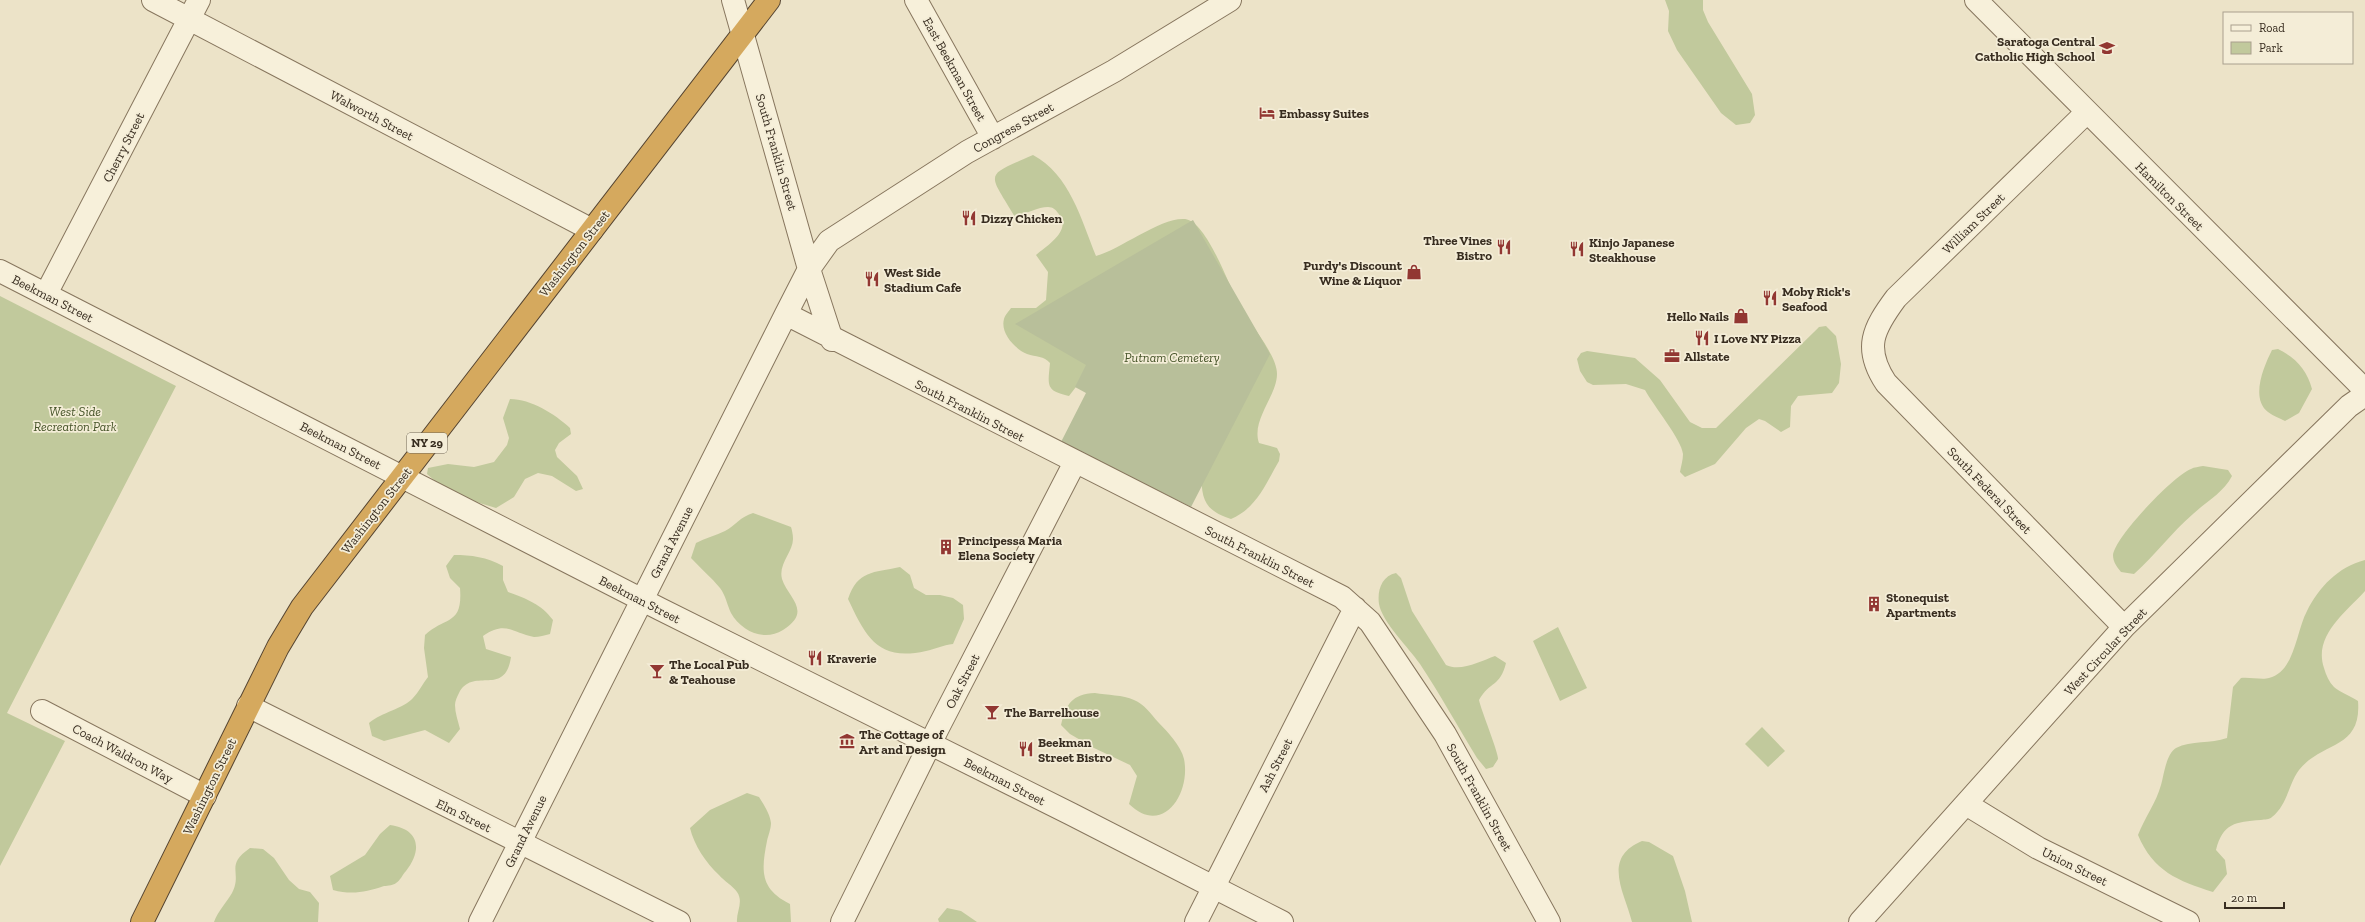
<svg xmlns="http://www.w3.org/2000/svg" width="2365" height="922" font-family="'Zilla Slab',serif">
  <rect width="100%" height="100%" fill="#ece3c8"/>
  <path fill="#c1c99c" d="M1665 0H1703V10L1708 22 1752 94 1755 115 1750 123 1736 125 1721 113 1677 50 1668 31 1669 11Z
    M1033 155C1070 175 1081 219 1096 256 1121 249 1161 217 1185 219 1208 222 1230 290 1241 308 1250 324 1277 355 1277 374 1277 396 1251 420 1259 443L1277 448 1280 454 1279 461C1266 483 1257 508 1231 519 1204 510 1202 500 1201 473L1088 365 1082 379 1069 396C1045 391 1048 385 1050 363 1044 356 1036 357 1027 354 1015 349 1000 333 1004 319 1005 315 1009 311 1011 308H1036L1046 300 1048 272 1036 255C1048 245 1073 230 1058 213 1056 210 1053 207 1048 207 1038 207 1025 214 1015 217 988 171 983 177 1033 155Z
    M0 296 176 386 7 713 65 741 0 866Z
    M1826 326 1836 336 1841 364 1839 383 1832 393 1798 396 1791 406 1790 427 1781 432 1765 421 1759 419 1746 428 1715 464 1685 477 1680 472C1681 466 1683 460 1683 454 1682 440 1653 405 1645 390L1626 384 1593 385 1587 382 1580 371 1577 359 1581 353 1587 351 1635 358 1660 380 1690 422 1702 428H1716L1814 332 1819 327Z
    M2278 349C2296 358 2307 370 2312 389L2299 413 2285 421C2280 418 2273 416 2268 412 2250 398 2264 366 2272 350Z
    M510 399C531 399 555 414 570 428L571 434 559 443 555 450 557 457 577 476 583 489 576 491 552 476 538 473 525 479 514 497 496 508 450 494 427 474 428 468 448 464 474 467 494 462 507 445 509 438 503 418Z
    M2203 466 2228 470 2232 476C2223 493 2207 501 2193 514 2172 532 2155 555 2134 574L2121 572C2117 567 2113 562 2113 555 2115 537 2173 476 2191 469 2194 467 2199 467 2203 466Z
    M753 513 791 527C792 530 793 535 793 539 793 552 778 564 782 579 788 598 813 611 783 630 764 642 741 631 731 613 727 605 726 596 720 588 711 577 700 568 691 558L696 543C705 538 715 536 725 531 736 525 740 517 753 513Z
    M454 555C471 555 487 557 503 566V580L508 592C527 599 541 604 553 620L550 634C545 635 539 637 534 637 512 633 506 620 483 636L486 649 511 657C505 698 473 666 459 693 457 697 455 701 455 705 455 713 458 721 460 729L449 743 425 730 384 741 372 736 369 723C382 712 403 709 413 698 419 692 423 683 428 677L424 648 425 635C445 616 463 626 460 588L450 578 446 566Z
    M2365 560V591C2346 612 2313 636 2324 668 2326 675 2329 682 2334 687 2339 692 2351 696 2358 701 2362 750 2322 741 2299 770 2288 785 2288 804 2272 817 2269 820 2265 819 2261 820 2235 822 2223 823 2216 850L2225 860 2227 874 2213 892C2178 881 2153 871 2138 835 2145 817 2156 803 2161 785 2164 775 2166 754 2176 748 2191 740 2211 744 2227 738L2233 687 2241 678C2249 677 2263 680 2269 678 2295 672 2296 631 2307 611 2319 587 2338 567 2365 560Z
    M900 567 910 575 914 588 926 595H940L953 598 963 605 964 619 953 644C943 645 935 649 926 651 878 662 866 637 848 599 858 570 873 573 900 567Z
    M1396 573 1401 578 1412 611 1446 665C1461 672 1481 661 1495 656L1506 663C1500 687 1490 681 1479 700 1481 710 1499 754 1498 759 1497 761 1494 765 1493 767L1486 769 1477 758C1458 727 1440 694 1420 664 1409 648 1382 622 1379 604 1377 590 1382 576 1396 573Z
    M1558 627 1587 688 1560 701 1533 641Z
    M1095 693C1107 695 1123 695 1134 700 1144 704 1151 714 1158 722 1167 731 1181 746 1184 759 1191 793 1163 837 1129 804L1137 776 1130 765 1094 748 1070 734 1061 725C1066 704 1072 694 1095 693Z
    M1762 727 1785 751 1768 767 1745 744Z
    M747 793 759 797C764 805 770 814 771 823 771 829 768 836 767 841 761 871 760 889 790 904L791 922H737C736 912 744 902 737 892 733 886 724 881 719 875 706 863 694 845 690 828L710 810Z
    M390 825C419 829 423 849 406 871 403 874 400 881 396 883 394 885 388 886 384 886 366 892 352 895 333 890L330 876 365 855 380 834Z
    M1642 841 1649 842 1673 856 1685 891 1692 922H1632C1625 893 1601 858 1642 841Z
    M250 848 263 849 274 858 289 880 299 889 310 892 319 903 318 922H214C218 911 226 903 232 893 243 872 224 866 250 848Z
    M947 908 961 911 977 922H939L938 919Z"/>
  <path fill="#b8bf9a" d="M1193 220 1270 354 1191 507 1061 442 1086 393 1075 387 1086 365 1015 324Z"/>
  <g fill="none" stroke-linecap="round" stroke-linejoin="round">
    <defs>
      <path id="minor" d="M153 0 592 230
        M733 0 809 269 832 340
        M916 0 993 138
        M1976 0 2365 390
        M2087 112 1896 298C1873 329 1863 348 1886 383L2124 627
        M0 271 660 609 1071 814 1282 922
        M46 294 199 0
        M786 314 1342 597 1370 622 1445 734 1549 922
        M248 706 679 922
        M42 711 205 796
        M1966 804 2038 848 2188 922
        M480 922 786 314 809 269 829 241 967 152 1114 71 1230 0
        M842 922 938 728 1075 462
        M1196 922 1355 608
        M1860 922 2124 627 2349 406 2365 395"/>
      <path id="highway" d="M142 922 278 647 302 607 769 0"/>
    </defs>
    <use href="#minor" stroke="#87765e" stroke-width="24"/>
    <use href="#highway" stroke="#554431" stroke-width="24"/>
    <use href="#minor" stroke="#f7f0da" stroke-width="22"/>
    <use href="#highway" stroke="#d5a95e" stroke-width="22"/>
  </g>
  <defs>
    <symbol id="school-bare" viewBox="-9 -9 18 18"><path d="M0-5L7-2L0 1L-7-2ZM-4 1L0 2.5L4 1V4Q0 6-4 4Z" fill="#923732" stroke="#f4edd7" stroke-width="2.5" paint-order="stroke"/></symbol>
    <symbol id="hotel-bare" viewBox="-9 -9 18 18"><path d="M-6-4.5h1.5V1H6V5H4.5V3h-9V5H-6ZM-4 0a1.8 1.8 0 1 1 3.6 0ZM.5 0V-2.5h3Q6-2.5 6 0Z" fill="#923732" stroke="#f4edd7" stroke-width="2.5" paint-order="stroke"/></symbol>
    <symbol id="restaurant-bare" viewBox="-9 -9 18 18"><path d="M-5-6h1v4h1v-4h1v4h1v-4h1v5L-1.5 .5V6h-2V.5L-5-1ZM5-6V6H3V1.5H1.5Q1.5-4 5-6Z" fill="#923732" stroke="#f4edd7" stroke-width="2.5" paint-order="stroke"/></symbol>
    <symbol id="shop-bare" viewBox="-9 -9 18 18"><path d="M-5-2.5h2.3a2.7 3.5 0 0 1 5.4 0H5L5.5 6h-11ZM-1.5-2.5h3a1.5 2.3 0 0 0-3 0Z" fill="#923732" stroke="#f4edd7" stroke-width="2.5" paint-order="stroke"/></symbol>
    <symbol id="office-bare" viewBox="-9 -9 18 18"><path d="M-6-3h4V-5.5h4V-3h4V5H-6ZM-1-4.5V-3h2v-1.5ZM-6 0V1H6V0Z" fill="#923732" stroke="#f4edd7" stroke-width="2.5" paint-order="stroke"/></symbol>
    <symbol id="building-bare" viewBox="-9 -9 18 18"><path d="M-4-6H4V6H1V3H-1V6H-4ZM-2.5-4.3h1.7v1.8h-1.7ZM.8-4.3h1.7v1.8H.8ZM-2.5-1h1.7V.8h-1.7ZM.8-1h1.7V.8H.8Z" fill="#923732" stroke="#f4edd7" stroke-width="2.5" paint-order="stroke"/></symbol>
    <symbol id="bar-bare" viewBox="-9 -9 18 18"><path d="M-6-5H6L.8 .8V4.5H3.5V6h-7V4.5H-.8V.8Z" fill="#923732" stroke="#f4edd7" stroke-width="2.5" paint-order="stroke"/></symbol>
    <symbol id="museum-bare" viewBox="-9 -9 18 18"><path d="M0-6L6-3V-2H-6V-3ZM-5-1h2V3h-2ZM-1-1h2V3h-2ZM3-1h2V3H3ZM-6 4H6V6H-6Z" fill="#923732" stroke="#f4edd7" stroke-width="2.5" paint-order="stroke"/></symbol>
  </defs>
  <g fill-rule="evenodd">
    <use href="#school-bare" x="2096" y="37" width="22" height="22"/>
    <use href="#hotel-bare" x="1256" y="102" width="22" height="22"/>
    <use href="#restaurant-bare" x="958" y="207" width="22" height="22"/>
    <use href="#restaurant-bare" x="1493" y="236" width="22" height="22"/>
    <use href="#restaurant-bare" x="1566" y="238" width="22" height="22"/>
    <use href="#shop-bare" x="1403" y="261" width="22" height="22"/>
    <use href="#restaurant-bare" x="861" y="268" width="22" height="22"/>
    <use href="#restaurant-bare" x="1759" y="287" width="22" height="22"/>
    <use href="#shop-bare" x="1730" y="305" width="22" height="22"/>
    <use href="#restaurant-bare" x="1691" y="327" width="22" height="22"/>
    <use href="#office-bare" x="1661" y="345" width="22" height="22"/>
    <use href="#building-bare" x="935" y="536" width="22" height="22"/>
    <use href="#building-bare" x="1863" y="593" width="22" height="22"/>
    <use href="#restaurant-bare" x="804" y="647" width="22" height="22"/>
    <use href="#bar-bare" x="646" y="660" width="22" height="22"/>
    <use href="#bar-bare" x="981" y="701" width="22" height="22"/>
    <use href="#museum-bare" x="836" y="730" width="22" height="22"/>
    <use href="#restaurant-bare" x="1015" y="738" width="22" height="22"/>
  </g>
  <g text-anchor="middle" stroke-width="3.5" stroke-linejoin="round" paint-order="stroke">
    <rect fill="#f4edd7" stroke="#706757" stroke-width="1" x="407" y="433" width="40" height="20" rx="3"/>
    <g font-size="12" font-weight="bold" fill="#382d20">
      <text x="427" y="447">NY 29</text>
    </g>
    <g font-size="13" font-weight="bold" fill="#382d20" stroke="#f4edd7" text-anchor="start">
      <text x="2095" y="46" text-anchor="end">Saratoga Central<tspan x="2095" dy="15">Catholic High School</tspan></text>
      <text x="1279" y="118">Embassy Suites</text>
      <text x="981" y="223">Dizzy Chicken</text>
      <text x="1492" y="245" text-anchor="end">Three Vines<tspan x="1492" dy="15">Bistro</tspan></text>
      <text x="1589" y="247">Kinjo Japanese<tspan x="1589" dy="15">Steakhouse</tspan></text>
      <text x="1402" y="270" text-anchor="end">Purdy's Discount<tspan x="1402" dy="15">Wine &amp; Liquor</tspan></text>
      <text x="884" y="277">West Side<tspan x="884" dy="15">Stadium Cafe</tspan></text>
      <text x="1782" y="296">Moby Rick's<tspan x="1782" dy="15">Seafood</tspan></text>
      <text x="1729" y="321" text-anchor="end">Hello Nails</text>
      <text x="1714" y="343">I Love NY Pizza</text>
      <text x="1684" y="361">Allstate</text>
      <text x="958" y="545">Principessa Maria<tspan x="958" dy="15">Elena Society</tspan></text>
      <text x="1886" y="602">Stonequist<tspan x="1886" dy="15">Apartments</tspan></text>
      <text x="827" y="663">Kraverie</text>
      <text x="669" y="669">The Local Pub<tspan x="669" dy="15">&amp; Teahouse</tspan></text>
      <text x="1004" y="717">The Barrelhouse</text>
      <text x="859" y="739">The Cottage of<tspan x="859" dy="15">Art and Design</tspan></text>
      <text x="1038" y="747">Beekman<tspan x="1038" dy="15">Street Bistro</tspan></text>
    </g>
    <g font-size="13" fill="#382d20" stroke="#f4edd7">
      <text transform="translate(955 69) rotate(61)" y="5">East Beekman Street</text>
      <text transform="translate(372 115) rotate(28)" y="5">Walworth Street</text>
      <text transform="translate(1013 127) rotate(-29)" y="5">Congress Street</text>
      <text transform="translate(123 147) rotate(-63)" y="5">Cherry Street</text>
      <text transform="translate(777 152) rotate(74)" y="5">South Franklin Street</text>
      <text transform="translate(2170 196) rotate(45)" y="5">Hamilton Street</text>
      <text transform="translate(1973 223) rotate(-44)" y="5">William Street</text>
      <text transform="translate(574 253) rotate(-52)" y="5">Washington Street</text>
      <text transform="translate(53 298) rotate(27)" y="5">Beekman Street</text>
      <text transform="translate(970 410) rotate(27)" y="5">South Franklin Street</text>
      <text transform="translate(341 445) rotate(27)" y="5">Beekman Street</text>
      <text transform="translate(1990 490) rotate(46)" y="5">South Federal Street</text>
      <text transform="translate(376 510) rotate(-52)" y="5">Washington Street</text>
      <text transform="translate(671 542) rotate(-63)" y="5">Grand Avenue</text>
      <text transform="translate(1260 556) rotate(27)" y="5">South Franklin Street</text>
      <text transform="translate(640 599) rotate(27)" y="5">Beekman Street</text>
      <text transform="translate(2105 651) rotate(-47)" y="5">West Circular Street</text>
      <text transform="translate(962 681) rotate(-63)" y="5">Oak Street</text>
      <text transform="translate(123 753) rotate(28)" y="5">Coach Waldron Way</text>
      <text transform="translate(1275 765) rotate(-63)" y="5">Ash Street</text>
      <text transform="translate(1005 781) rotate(27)" y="5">Beekman Street</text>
      <text transform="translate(209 786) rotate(-64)" y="5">Washington Street</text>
      <text transform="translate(1480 797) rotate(61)" y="5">South Franklin Street</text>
      <text transform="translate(464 815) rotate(26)" y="5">Elm Street</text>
      <text transform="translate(525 831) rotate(-64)" y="5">Grand Avenue</text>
      <text transform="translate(2075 866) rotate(26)" y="5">Union Street</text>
    </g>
    <g font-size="13" font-style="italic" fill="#455328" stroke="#f4edd7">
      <text x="1172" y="362">Putnam Cemetery</text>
      <text x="75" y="416">West Side<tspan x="75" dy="15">Recreation Park</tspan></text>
    </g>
  </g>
  <rect x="2223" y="12" width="130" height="52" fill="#f4edd7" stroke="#a9a08e"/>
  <rect x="2231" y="25" width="20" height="6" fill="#f7f0da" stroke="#a9a08e"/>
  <text x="2259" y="32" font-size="12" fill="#382d20">Road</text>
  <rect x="2231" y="42" width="20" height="12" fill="#c1c99c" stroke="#a9a08e"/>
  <text x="2259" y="52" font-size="12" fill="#382d20">Park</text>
  <path d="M2225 902v6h59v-6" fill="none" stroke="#382d20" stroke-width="2"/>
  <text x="2231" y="902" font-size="12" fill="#382d20" stroke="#f4edd7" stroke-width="3" paint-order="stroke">20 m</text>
</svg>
